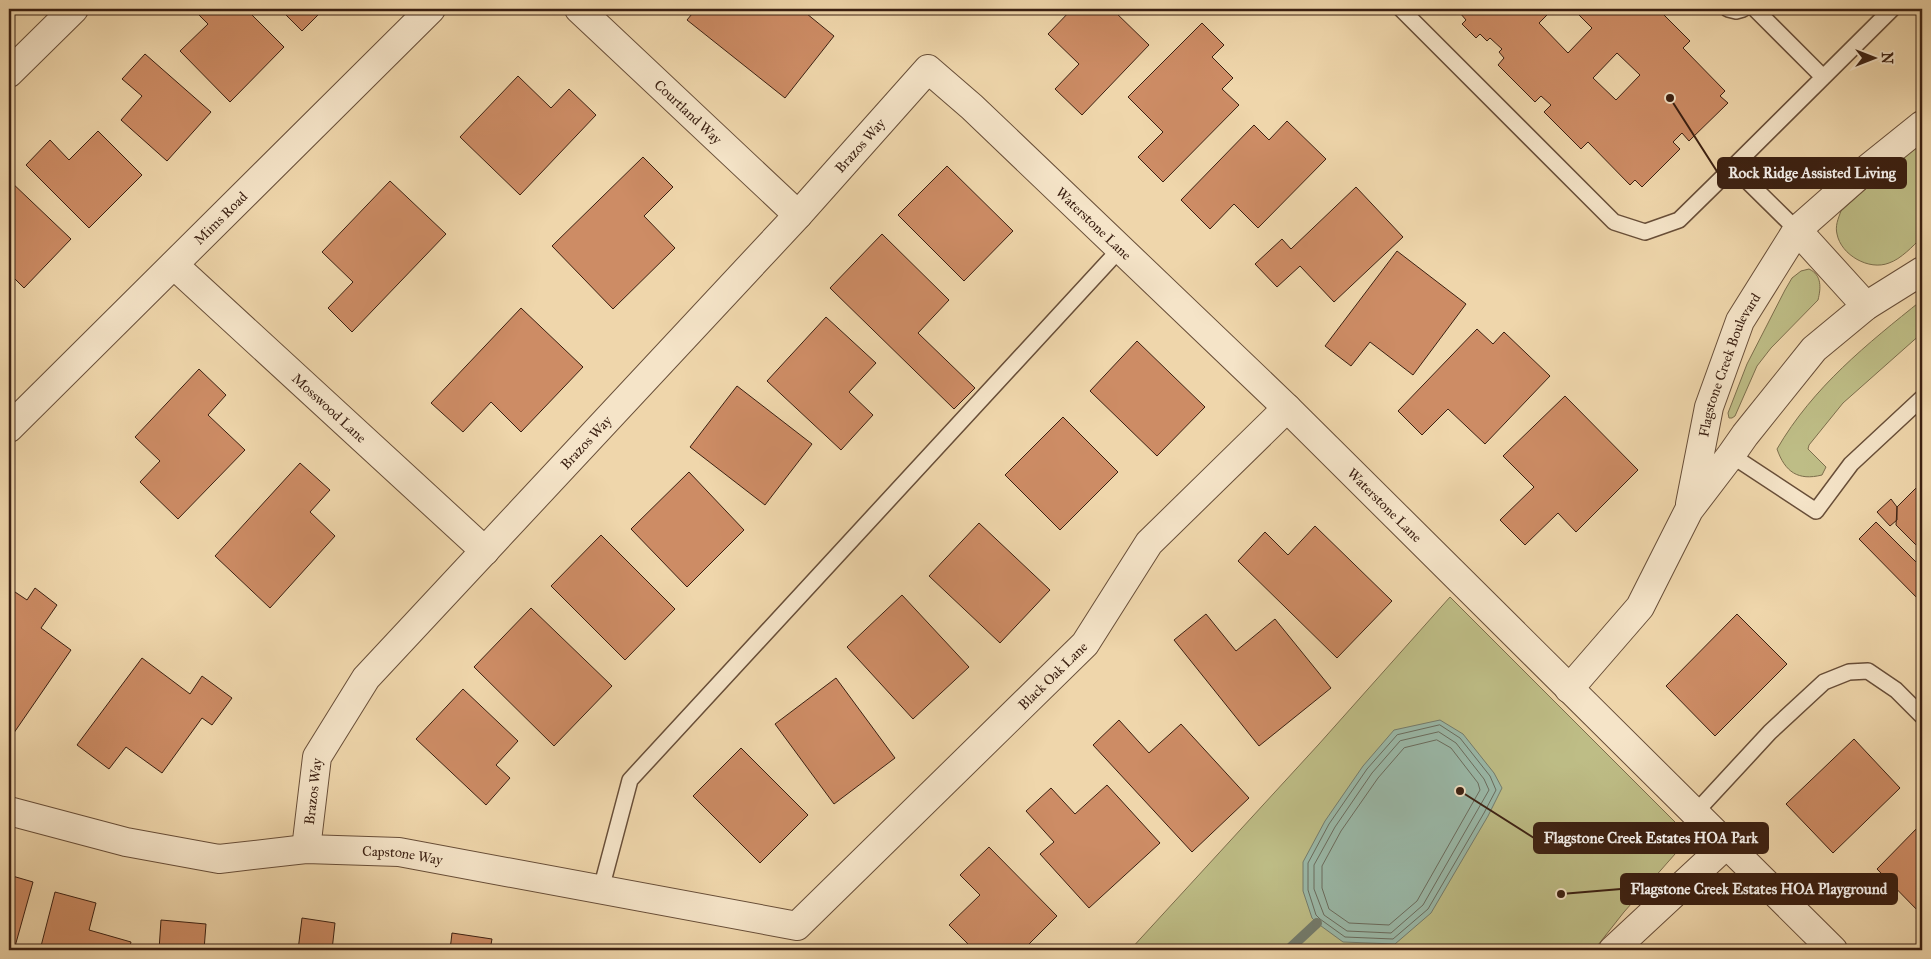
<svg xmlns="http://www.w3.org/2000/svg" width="1931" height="959" font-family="'IM FELL Great Primer',serif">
  <rect width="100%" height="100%" fill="#efd6ab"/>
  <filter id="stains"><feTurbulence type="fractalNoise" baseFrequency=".004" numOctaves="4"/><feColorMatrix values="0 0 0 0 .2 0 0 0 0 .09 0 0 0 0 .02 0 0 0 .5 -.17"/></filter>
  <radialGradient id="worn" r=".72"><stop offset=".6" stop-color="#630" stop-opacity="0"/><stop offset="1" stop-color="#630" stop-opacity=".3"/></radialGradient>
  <path fill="#bebd86" stroke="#7c6e4c" d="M1922 139V237C1913 246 1901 259 1889 263 1869 271 1841 255 1837 234 1835 226 1838 219 1841 211Z
    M1809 269C1822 275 1821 288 1818 300L1771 348 1757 366 1735 416 1732 418H1729L1728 413 1747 364 1785 290 1792 278 1801 271Z
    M1922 300V333L1843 403 1809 445 1808 449 1826 467 1822 475C1798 481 1785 472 1777 449 1813 387 1867 344 1922 300Z
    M1450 597 1690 837 1624 912 1594 950H1130L1319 744Z"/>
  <path fill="#9ab9a9" stroke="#747c6d" d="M1440 720 1463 734 1494 773 1502 788 1488 816 1431 913 1395 944 1343 942 1317 923 1312 918 1303 891V862L1325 821 1363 766 1394 730Z"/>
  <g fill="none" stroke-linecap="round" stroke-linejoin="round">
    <path stroke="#6a6c5e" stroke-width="1" d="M1440 725 1460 738 1490 776 1496 790 1484 813 1428 909 1393 939 1345 937 1320 919 1316 915 1308 890V863L1329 824 1367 769 1397 735Z
      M1439 732 1456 743 1484 779 1489 790 1423 905 1391 933 1347 931 1324 915 1314 889V865L1335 827 1372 773 1400 741Z
      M1437 740 1451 748 1478 783 1480 790 1417 901 1389 925 1349 923 1329 909 1322 888V866L1341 831 1378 778 1404 748Z"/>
    <path stroke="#747c6d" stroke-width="10" d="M1288 950 1317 923"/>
  </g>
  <path fill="#cd8c65" stroke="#3b2012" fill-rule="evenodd" d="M193 9H246L284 47 230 102 180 51 208 24Z
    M280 9H324L302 31Z
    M696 9H733L740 14 744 9H801L834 36 785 98 687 20Z
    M1072 9H1112L1149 45 1082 115 1055 89 1079 64 1048 34Z
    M1464 9H1553L1539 23 1568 53 1592 28 1573 9H1644L1646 11 1648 9H1658L1690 41 1683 48 1725 91 1720 96 1728 103 1689 141 1682 133 1673 142 1680 149 1642 187 1635 180 1630 185 1588 142 1581 149 1544 112 1551 105 1541 96 1535 102 1498 65 1504 58 1499 52 1502 49 1490 38 1487 41 1480 34 1476 38 1462 24 1466 20 1460 13ZM1617 53 1640 75 1616 100 1593 78Z
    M1202 23 1224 45 1212 57 1233 78 1222 89 1239 105 1163 182 1138 157 1163 132 1128 97Z
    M145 54 211 112 167 161 121 120 142 96 122 79Z
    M518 76 551 108 569 89 596 115 520 195 460 137Z
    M1287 121 1326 159 1258 228 1234 204 1210 229 1181 200 1254 125 1269 140Z
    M98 131 142 175 89 228 26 165 50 140 69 160Z
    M643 157 673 187 644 216 675 248 613 309 552 246Z
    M947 166 1013 231 964 281 898 215Z
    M9 180 71 239 24 288 9 273Z
    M390 181 446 234 352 332 328 308 353 282 322 252Z
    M1356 187 1403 237 1334 302 1300 266 1277 287 1255 264 1282 239 1291 249Z
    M882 234 949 300 918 333 975 388 954 409 830 288Z
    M1397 251 1466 304 1413 375 1370 342 1351 366 1325 346Z
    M521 308 583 367 521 432 491 402 463 432 431 403Z
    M826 317 876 363 849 392 873 415 841 450 767 381Z
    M1477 329 1493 344 1504 332 1550 376 1485 444 1448 409 1422 435 1398 411Z
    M1137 341 1205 407 1157 456 1090 391Z
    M199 369 226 395 208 415 245 450 178 519 140 482 160 461 135 437Z
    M737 386 812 444 765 505 690 447Z
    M1565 396 1638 470 1576 532 1558 513 1525 545 1500 520 1534 487 1503 456Z
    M1063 417 1118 472 1060 530 1005 475Z
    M300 463 330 490 310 512 335 536 270 608 215 556Z
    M689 472 744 530 687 587 631 529Z
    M1922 482V551L1896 525 1897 507Z
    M1891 499 1897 507V520L1890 526 1877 512Z
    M1876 522 1922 568V603L1859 539Z
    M979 523 1050 590 1000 643 929 576Z
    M1315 526 1392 601 1337 658 1238 561 1265 532 1288 555Z
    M601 535 675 609 625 660 551 586Z
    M9 588 27 600 35 588 57 605 41 628 71 650 9 740Z
    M902 595 969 667 913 719 847 647Z
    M531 608 612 686 554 746 474 667Z
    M1206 614 1236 651 1275 619 1331 688 1259 746 1174 640Z
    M1737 614 1787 664 1715 736 1666 686Z
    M142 658 190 694 202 676 232 698 212 725 202 718 162 773 126 747 109 769 77 745Z
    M836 678 895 758 834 804 775 724Z
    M463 689 518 741 496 765 510 778 486 805 416 739Z
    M1119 720 1149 753 1181 724 1249 798 1192 852 1093 745Z
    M1854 739 1900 788 1833 853 1786 804Z
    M741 748 808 815 760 863 693 796Z
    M1107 785 1160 843 1089 908 1040 854 1054 842 1026 811 1051 788 1075 814Z
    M1922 823V915L1877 869Z
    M989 847 1057 916 1023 950H974L949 925 980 895 960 875Z
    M9 875 33 882 14 950H9Z
    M55 892 96 903 89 930 131 942 129 950H40Z
    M302 918 335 923 332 950H298Z
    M161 920 206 924 204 950H159Z
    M452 933 492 939 490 950H450Z"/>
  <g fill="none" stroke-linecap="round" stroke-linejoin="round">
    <defs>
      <path id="service" d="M1401 9 1614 222 1645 232 1679 220 1733 167 1797 230
        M1728 9 1736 11 1743 9
        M1755 9 1823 77
        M1733 167 1892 9
        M1731 455 1816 511 1851 464 1922 398
        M1695 813 1770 732 1824 682 1849 672 1868 671 1896 690 1922 716
        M601 889 630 780 1120 249"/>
      <g id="minor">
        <path id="s1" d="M579 9 798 215"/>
        <path d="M9 73 74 9"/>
        <path d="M1797 230 1866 306"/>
        <path id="s2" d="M174 265 485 551"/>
        <path id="s3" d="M1690 504 1709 407 1740 321 1797 230 1856 178 1922 125"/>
        <path d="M1569 689 1640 607 1689 510 1731 455 1745 435 1814 349 1866 306 1922 271"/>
        <path id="s4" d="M9 811 126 842 219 859 306 849 399 852 797 926 1085 644 1149 543 1287 408"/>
        <path id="s5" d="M306 849 317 757 366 678 798 215 928 69 972 107 1287 408 1833 950"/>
        <path d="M1613 950 1727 844"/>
      </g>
      <g id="tertiary">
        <path id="s6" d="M9 428 431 9"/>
      </g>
    </defs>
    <use href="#service" stroke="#684e38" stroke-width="18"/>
    <use href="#minor" stroke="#684e38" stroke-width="30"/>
    <use href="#tertiary" stroke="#684e38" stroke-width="30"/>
    <use href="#service" stroke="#f5e4c8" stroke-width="15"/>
    <use href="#minor" stroke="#f5e4c8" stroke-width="28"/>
    <use href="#tertiary" stroke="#f5e4c8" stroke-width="28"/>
  </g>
  <g text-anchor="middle" stroke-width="4" stroke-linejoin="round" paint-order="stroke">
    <g font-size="14" fill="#3b2012" stroke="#f5e4c8">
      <text dy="5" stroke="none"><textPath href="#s1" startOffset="150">Courtland Way</textPath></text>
      <text dy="5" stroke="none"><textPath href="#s5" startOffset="912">Brazos Way</textPath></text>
      <text dy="5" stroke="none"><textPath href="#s6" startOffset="298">Mims Road</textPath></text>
      <text dy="5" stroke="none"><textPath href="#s5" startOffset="1241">Waterstone Lane</textPath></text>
      <text dy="5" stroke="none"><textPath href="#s3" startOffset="145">Flagstone Creek Boulevard</textPath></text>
      <text dy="5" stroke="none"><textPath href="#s2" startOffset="211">Mosswood Lane</textPath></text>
      <text dy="5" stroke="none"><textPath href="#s5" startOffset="508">Brazos Way</textPath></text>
      <text dy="5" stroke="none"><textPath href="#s5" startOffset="1646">Waterstone Lane</textPath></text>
      <text dy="5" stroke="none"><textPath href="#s4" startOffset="1159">Black Oak Lane</textPath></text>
      <text dy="5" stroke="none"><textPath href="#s5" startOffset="58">Brazos Way</textPath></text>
      <text dy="5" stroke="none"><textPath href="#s4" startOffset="400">Capstone Way</textPath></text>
    </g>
  </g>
  <path fill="none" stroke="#3b2012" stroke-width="2" d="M1670 98L1718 173M1460 791L1534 838M1561 894L1621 889"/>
  <g fill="#3b2012" stroke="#f5e4c8" stroke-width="2">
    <circle cx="1670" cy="98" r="5"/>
    <circle cx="1460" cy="791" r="5"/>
    <circle cx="1561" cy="894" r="5"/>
  </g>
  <g fill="#3b2012" stroke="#3b2012" stroke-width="2">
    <rect x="1718" y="158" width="188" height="30" rx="5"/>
    <rect x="1534" y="823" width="234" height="30" rx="5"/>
    <rect x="1621" y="874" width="276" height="30" rx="5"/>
  </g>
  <g font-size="15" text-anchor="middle" font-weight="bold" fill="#fff">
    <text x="1812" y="178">Rock Ridge Assisted Living</text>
    <text x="1651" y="843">Flagstone Creek Estates HOA Park</text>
    <text x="1759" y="894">Flagstone Creek Estates HOA Playground</text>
  </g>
  <rect width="1931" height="959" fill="none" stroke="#efd6ab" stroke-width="30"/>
  <rect x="10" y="10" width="1911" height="939" fill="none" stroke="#3b2012" stroke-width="2.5"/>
  <rect x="15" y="15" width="1901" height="929" fill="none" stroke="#3b2012"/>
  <g transform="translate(1874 58) rotate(90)" stroke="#f5e4c8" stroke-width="4" paint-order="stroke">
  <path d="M0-4L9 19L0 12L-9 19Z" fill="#3b2012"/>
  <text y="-8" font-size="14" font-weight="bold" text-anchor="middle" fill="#3b2012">N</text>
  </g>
  <rect width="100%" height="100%" filter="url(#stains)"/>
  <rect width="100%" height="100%" fill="url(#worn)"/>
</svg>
